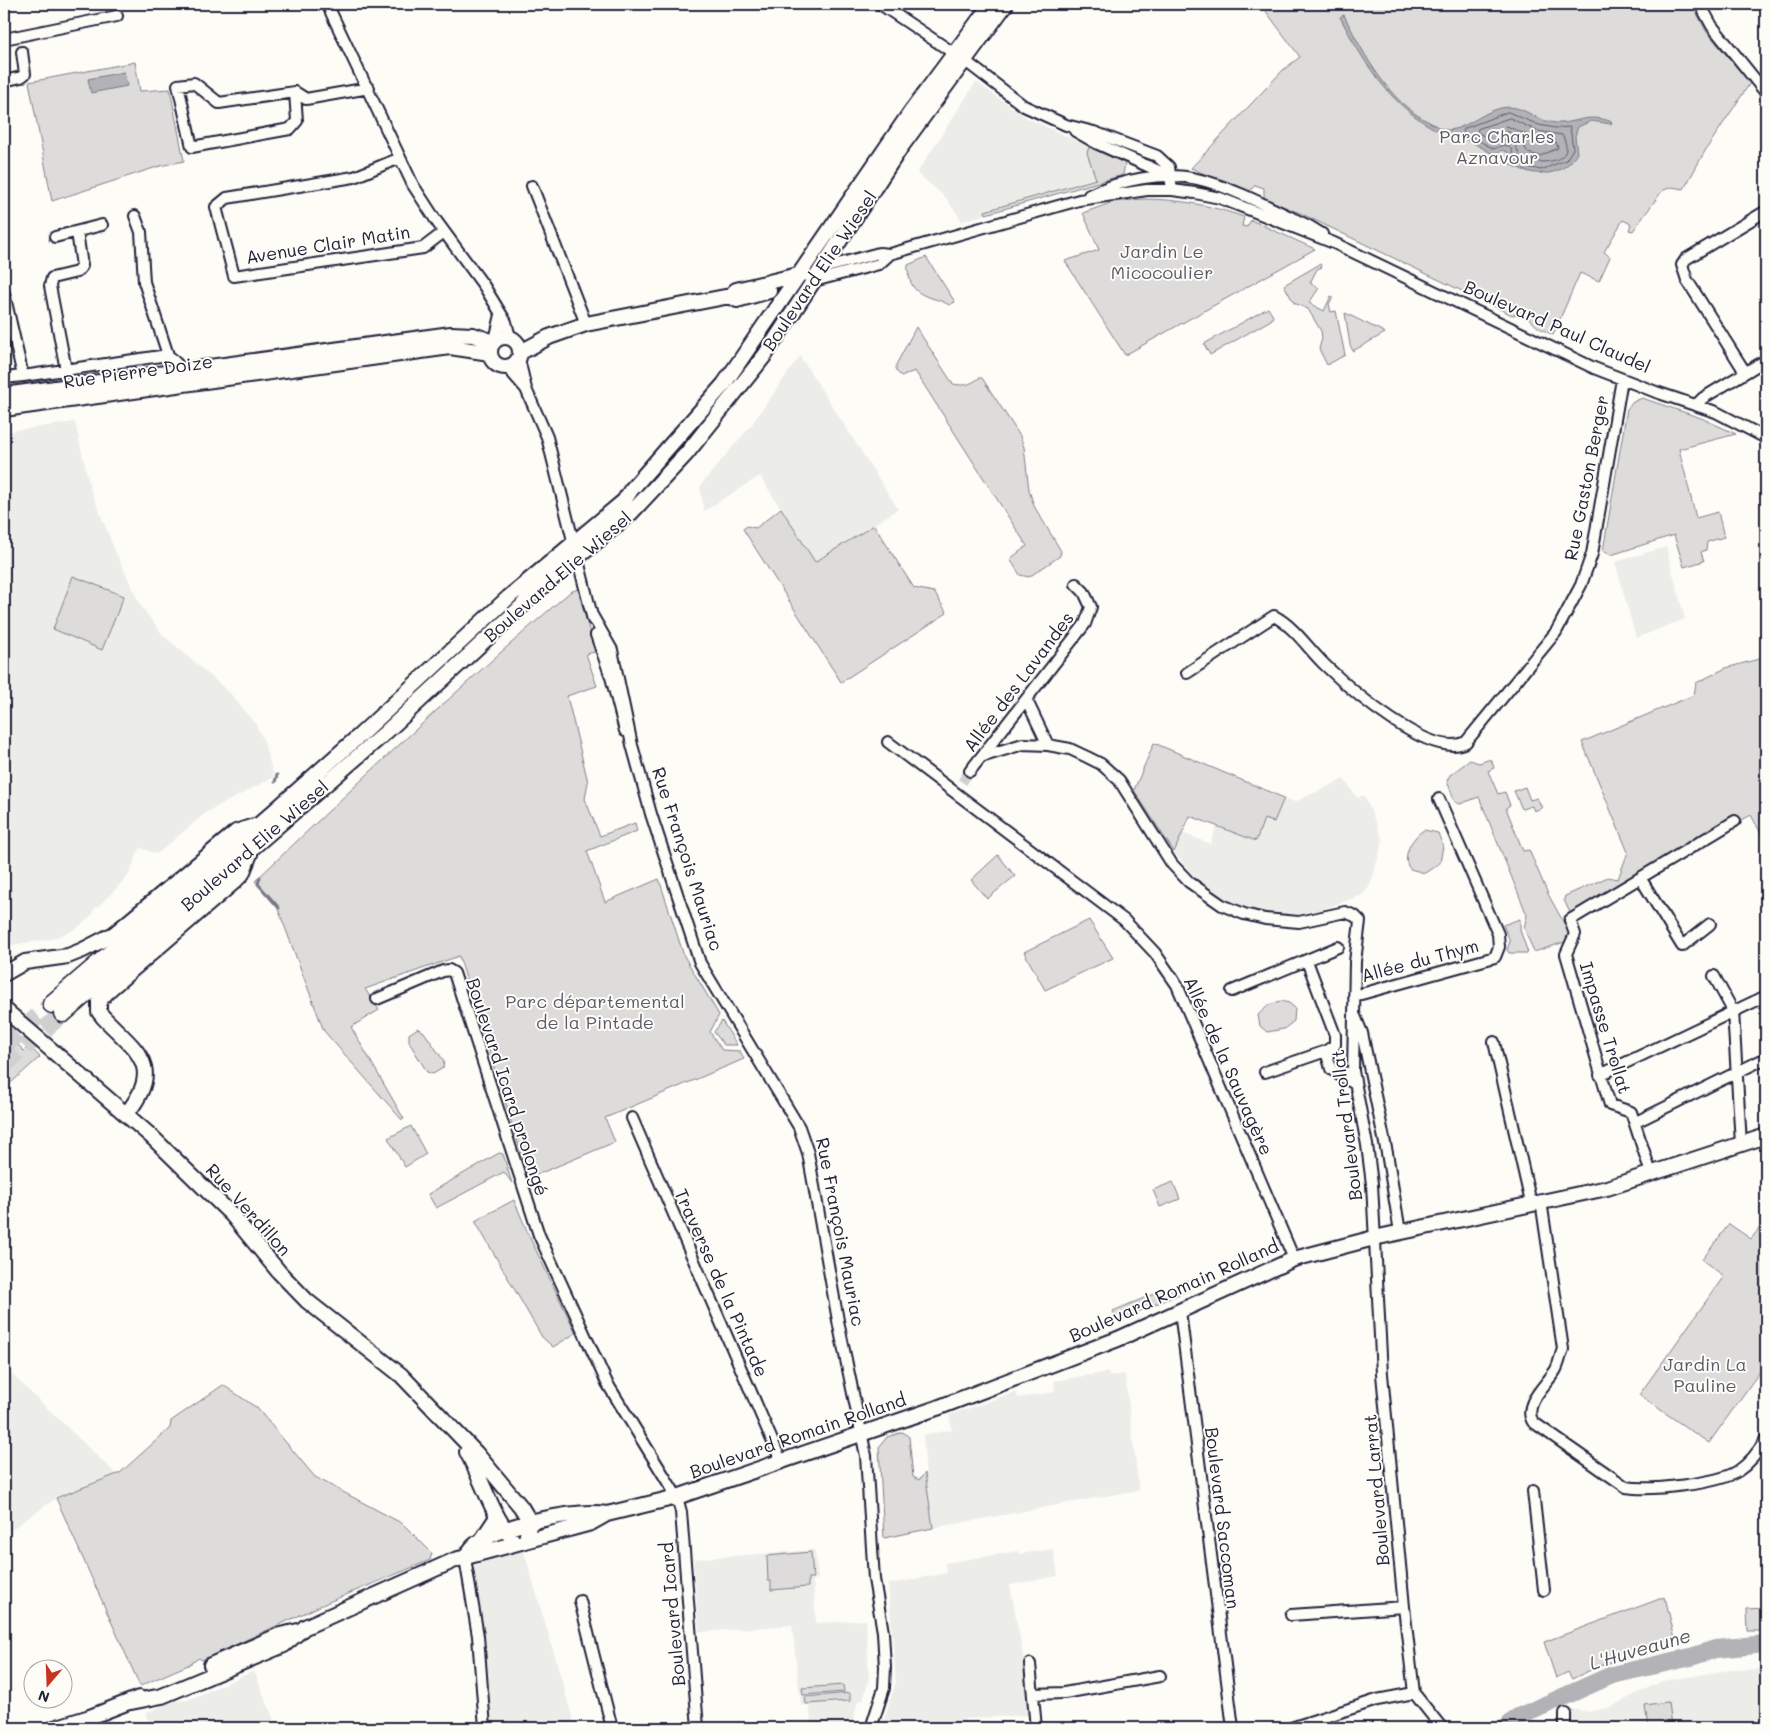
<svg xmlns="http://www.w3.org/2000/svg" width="1770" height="1732" font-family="Mali,sans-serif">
  <rect width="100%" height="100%" fill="#fdfcf7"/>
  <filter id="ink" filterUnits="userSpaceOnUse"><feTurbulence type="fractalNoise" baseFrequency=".02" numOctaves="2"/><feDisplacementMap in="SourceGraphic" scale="10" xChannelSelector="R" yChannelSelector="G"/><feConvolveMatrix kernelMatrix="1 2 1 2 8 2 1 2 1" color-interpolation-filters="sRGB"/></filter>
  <g filter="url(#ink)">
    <path fill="#ecece9" d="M976 82 1027 118 1125 163 1123 175 962 221 946 198 917 173Z
      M4 319 13 357 4 378Z
      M800 356 898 509 815 562 760 476 704 511 700 486 752 424Z
      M75 422 90 488 115 551 141 606 163 635 229 692 256 725 263 739 274 777 207 812 157 854 140 848 128 876 98 907H95L92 915 76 929 51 939 4 946V432Z
      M1666 547 1685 619 1636 638 1615 562Z
      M1344 779 1357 798 1364 795 1383 840 1373 876 1368 889 1362 895 1309 914H1275L1252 910 1227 900 1202 883 1190 872 1174 852 1183 833 1210 844 1217 826 1256 841 1264 819 1274 822 1284 798 1295 802Z
      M4 1367 117 1475 56 1498 4 1535Z
      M1108 1372 1109 1376 1125 1374 1139 1490 933 1528 927 1490 923 1435 952 1430 949 1415 1016 1392 1018 1398 1055 1392 1054 1381Z
      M523 1548 559 1670 575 1728H490L485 1707 471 1574 475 1565Z
      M1053 1549 1058 1576 1010 1585 1025 1666 1029 1715 964 1719 965 1728H881L896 1682 888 1584 947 1573 945 1563 1018 1551 1019 1554Z
      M815 1550 818 1579 813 1580 816 1623 866 1620 869 1679 863 1700 858 1701 851 1728H812L809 1705H801L792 1625 699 1632 693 1559Z
      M1766 1669V1728H1570V1709L1589 1712 1608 1708 1662 1681 1730 1670Z
      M254 1671 274 1720 262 1725 263 1728H151L145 1713 174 1701 188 1700Z"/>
    <path fill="#dddcdb" stroke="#807f8b" d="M1268 4H1692L1706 31 1750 83 1705 151 1684 189 1671 187 1662 191 1633 231 1629 230 1631 224 1623 220 1604 252 1610 257 1599 281 1580 273 1553 335C1548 332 1542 330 1538 327 1529 320 1526 312 1512 315L1300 213 1264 199V188L1255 185 1248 193 1191 168 1283 70 1300 57 1265 10Z
      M135 62 140 91 170 89 184 161 160 166 52 201 29 82Z
      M1089 147 1125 163 1123 175 986 214 985 211 1096 179 1087 153Z
      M1142 199C1178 199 1210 205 1244 217L1242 226 1247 227 1251 220 1315 249 1125 355 1065 261 1099 250 1083 213 1113 202Z
      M926 257 955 302 949 305C935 296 916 299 910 280 909 275 907 270 908 265Z
      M1320 264 1322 267 1317 269 1310 283 1319 288 1309 303 1324 311 1331 296 1333 297 1329 304 1331 312 1336 311 1345 355 1327 365 1319 349 1322 338 1321 331 1308 309 1294 303 1284 285Z
      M1268 308 1273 316 1271 320 1210 355 1204 344Z
      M1345 313 1384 332 1385 333 1353 351 1350 345Z
      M916 327 953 384C964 386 970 385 979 378H982L1020 436 1024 447 1029 490 1034 506 1061 551 1060 556 1029 577 1020 575 1010 559 1027 546 915 371 901 376 896 371V365Z
      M1642 398 1701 418 1736 434 1679 449 1696 518 1718 512 1724 537 1707 542 1706 550 1701 552 1704 561 1684 567 1674 535 1611 555 1603 551 1627 409 1633 402Z
      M781 508 815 562 874 525 914 588 934 592 947 613 841 682 743 529 747 526 756 528Z
      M73 576 124 596 102 650 53 629Z
      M578 589 595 652 586 654 597 686 567 696 588 782 585 799 600 836 635 823 637 831 587 851 605 902 659 879 684 956 719 1015 710 1032 722 1050 740 1051 744 1059 605 1118 615 1142 529 1178 459 956 365 989 379 1010 351 1027 404 1119 402 1120 324 1031 277 906 255 881C358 783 461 685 570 592Z
      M1766 657V843L1751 815 1571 915 1564 900 1565 896 1608 877 1618 879 1628 852 1582 742 1694 695 1696 683 1726 668Z
      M1154 743 1284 798 1274 822 1264 819 1256 841 1190 816 1174 852 1134 790Z
      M1491 759 1494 768 1488 771 1498 794 1505 792 1510 805 1506 808 1523 851 1529 850 1548 894 1571 936 1568 941 1534 952 1524 928 1527 915 1479 797 1460 804 1455 802 1447 781 1450 775 1470 760 1479 763Z
      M1525 787 1530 800 1537 798 1542 808 1534 811 1532 806 1522 809 1514 791Z
      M1424 830 1438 833 1443 846 1440 863 1425 873 1410 869C1400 857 1413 836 1424 830Z
      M998 855 1015 876 987 899 971 880Z
      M1520 919V930L1528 953H1509L1507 950 1510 941 1503 925Z
      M1089 920 1113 958 1045 990 1024 952Z
      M1280 1001 1289 1003 1295 1008 1294 1021 1284 1029 1267 1032 1260 1026 1258 1015 1269 1005Z
      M722 1021 737 1045H724L714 1032Z
      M4 1024 10 1029 9 1032 18 1040 16 1043 24 1051 29 1046 40 1057 4 1089Z
      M418 1028 424 1032 444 1061 443 1068 433 1074 427 1072 409 1042V1034Z
      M411 1126 426 1154 405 1167 388 1138Z
      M499 1153 503 1154 512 1183 504 1172 436 1208 428 1194Z
      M1173 1182 1180 1199 1160 1207 1153 1190Z
      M514 1200 530 1238 576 1333 553 1347 542 1337 475 1221Z
      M1729 1224 1751 1239 1762 1225H1766V1363L1709 1443 1639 1395 1724 1276 1702 1260Z
      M1187 1280 1191 1289 1117 1321 1113 1311Z
      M223 1385 257 1408 315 1477 403 1524 432 1553 430 1560 331 1601 202 1660 199 1658 188 1665 140 1686 56 1498 120 1473 170 1428 171 1421Z
      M903 1432 909 1437 913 1477 919 1480 925 1473 933 1528 884 1538 879 1447 887 1437Z
      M811 1552 813 1578H808V1587L771 1590V1581H768L767 1556Z
      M1665 1597 1675 1639 1595 1668 1572 1679 1568 1672 1556 1678 1544 1642Z
      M1766 1608V1631H1748L1747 1609Z
      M843 1685 844 1692 803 1695 802 1688Z
      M850 1693V1701L806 1704 805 1697Z
      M1668 1702 1671 1728H1648L1645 1705Z"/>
    <path fill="#b2b2b7" stroke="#787885" d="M1344 15C1364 55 1389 103 1431 123 1437 126 1442 130 1449 130 1470 128 1487 107 1509 107 1525 107 1538 122 1556 123 1576 124 1588 112 1612 122L1611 124 1591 121 1578 127 1575 136 1577 153C1562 181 1526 177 1505 160L1508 152 1501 150 1497 155 1493 154C1483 149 1475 143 1465 139 1454 135 1443 134 1433 128 1389 104 1362 60 1340 17Z
      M124 72 127 86 91 93 88 79Z"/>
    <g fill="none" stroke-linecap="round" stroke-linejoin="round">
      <path stroke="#5c5c6d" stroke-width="1" d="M1508 112 1539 125 1555 128 1570 127 1573 149 1566 160 1541 170 1526 167 1513 160 1512 150C1506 142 1501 146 1494 149L1463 132 1464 129Z
        M1510 118 1537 131 1562 135C1564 138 1567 146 1566 150 1562 166 1530 163 1519 157 1517 142 1508 136 1493 141L1477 132 1478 129Z
        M1507 126 1536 139 1556 142 1558 148 1540 156 1528 153 1520 138 1505 130Z"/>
      <path stroke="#787885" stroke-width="3" d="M275 782 277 775
        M260 877 258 884 279 908"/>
      <path stroke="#b2b2b7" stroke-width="18" d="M1506 1728 1518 1717 1612 1675 1691 1657 1715 1649 1766 1644"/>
      <path stroke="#d1d0d1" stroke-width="10" stroke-dasharray="10 5" stroke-linecap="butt" d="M962 782 970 771"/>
      <path stroke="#d1d0d1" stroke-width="18" stroke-dasharray="18 9" stroke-linecap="butt" d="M4 1046 52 1004
        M4 1065 63 1013"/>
      <defs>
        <path id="street" d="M327 4 413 185 437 222 484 286 506 322 510 337
          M880 4 964 60 1024 106 1066 125 1094 132 1157 156 1169 167 1172 190
          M1700 4 1712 26 1766 93
          M4 39 117 16
          M4 81 21 77 25 74 22 52
          M295 92 297 121 290 129 192 147 178 85 194 83 219 103 295 92 306 99 369 88
          M1075 131 1096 143 1170 176
          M400 158 354 177 227 198 216 207 234 276 423 248 444 232
          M532 186 586 324
          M1089 195C1120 180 1163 171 1197 179 1230 186 1277 211 1309 226L1322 234
          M135 216 141 232 144 282 168 355
          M55 237 102 225
          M823 268 879 253 890 254 1079 200 1147 190H1172L1195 193 1220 198 1334 243 1594 368 1656 392 1716 412 1766 438
          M814 281 879 264 890 254
          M4 293 23 376 4 378
          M495 340 501 315
          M519 359 526 389 547 437 593 620
          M507 367 526 389
          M66 370 50 286 52 278 77 272 82 266 77 232
          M1745 372 1687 280 1682 265 1686 259 1766 211
          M23 376 168 355 183 370
          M1696 405 1703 398 1766 360
          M592 615 612 650 632 745 651 814 700 963 799 1127 808 1153 839 1326 866 1456 874 1579 883 1632 885 1667 884 1688 871 1728
          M596 635 611 677 625 731
          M1187 673 1274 616C1295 627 1309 650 1326 666 1351 690 1431 760 1466 742L1556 632 1581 585 1592 554 1622 379
          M1027 701 1048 745
          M888 742 1124 920 1155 953 1177 985 1294 1259
          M984 756 1023 744 1048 745 1070 749 1087 757 1101 764 1119 780 1172 864 1189 882 1222 905 1244 914 1265 919 1299 922 1345 912 1355 916 1360 921 1355 962 1353 1071 1367 1145 1372 1184 1382 1374 1404 1607 1414 1693 1442 1728
          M970 771 1085 624 1091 607 1084 592 1076 584
          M1641 879 1682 946 1710 924
          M1307 961 1335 1035V1045L1326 1051
          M1714 976 1733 1011 1741 1144
          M1232 991 1338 947
          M1354 996 1495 957 1499 947 1498 934 1439 799
          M377 999 443 971 449 970 454 973 539 1235 607 1383 677 1497 681 1512 698 1728
          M1355 1016 1362 1033 1387 1153 1400 1232
          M1494 1042 1531 1203
          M1353 1071 1339 1075 1355 1084
          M1265 1072 1326 1051 1331 1069 1339 1075
          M1600 1075 1766 996
          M632 1118 781 1461
          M1636 1122 1766 1058
          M1651 1173 1631 1112 1610 1105 1566 954 1575 934 1570 920 1735 821
          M1541 1201 1563 1349C1560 1356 1559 1365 1555 1371 1546 1385 1522 1405 1533 1422L1626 1487C1649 1491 1718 1484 1738 1471 1750 1463 1759 1451 1766 1439
          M1180 1311 1233 1728
          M1533 1491 1544 1590
          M480 1539 496 1515
          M465 1558 478 1636 485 1728
          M580 1601 612 1728
          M1291 1615 1404 1607
          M1030 1664 1036 1728
          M1033 1694 1064 1693 1160 1676
          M1565 1713V1728
          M1291 1728 1377 1700 1414 1693"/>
        <path id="secondary" d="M730 296 737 300 769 291
          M490 352a15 15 0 1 1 30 0a15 15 0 1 1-30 0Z
          M521 352 549 337 586 324 730 296 736 290 802 274
          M4 395 451 334 473 335 494 342
          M4 409 450 347 490 353
          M192 884 359 736 509 597 624 501 631 490 724 384 910 113 991 4
          M198 895 386 732 522 606 528 598 630 514 687 453 765 355 901 147 1006 4
          M4 974 25 962 68 956 83 950 114 934 236 832 254 826
          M4 1009 152 1137 232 1215 279 1272 307 1301 401 1375 476 1453 521 1507 530 1522 526 1539
          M127 1113C165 1066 136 1051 103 1017L99 1012V1001L111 988 234 882 242 874 250 854
          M467 1452C482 1479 491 1513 511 1537
          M465 1558C468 1554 471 1548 475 1545 499 1525 576 1509 607 1514
          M211 1665 280 1635 298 1631
          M131 1702 162 1696 260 1655 284 1645 305 1627 455 1560 591 1523 607 1514 677 1497 937 1408 1118 1339 1294 1259 1374 1238 1607 1188 1766 1136
          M54 1728 90 1717 139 1698"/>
        <path id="highway" d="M52 1004 192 884
          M63 1013 198 895"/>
      </defs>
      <use href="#street" stroke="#22223b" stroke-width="14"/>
      <use href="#secondary" stroke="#22223b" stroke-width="18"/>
      <use href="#highway" stroke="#22223b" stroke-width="21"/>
      <use href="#street" stroke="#fdfcf7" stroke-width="10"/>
      <use href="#secondary" stroke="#fdfcf7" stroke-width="14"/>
      <use href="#highway" stroke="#fdfcf7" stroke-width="18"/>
    </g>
  </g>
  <g text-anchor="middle" stroke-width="4" stroke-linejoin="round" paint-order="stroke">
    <g font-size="18" fill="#5a5a6b" stroke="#fdfcf7">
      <text x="1497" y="143">Parc Charles<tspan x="1497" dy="21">Aznavour</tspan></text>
      <text x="1162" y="258">Jardin Le<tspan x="1162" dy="21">Micocoulier</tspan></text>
      <text x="595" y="1008">Parc départemental<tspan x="595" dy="21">de la Pintade</tspan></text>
      <text x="1705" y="1371">Jardin La<tspan x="1705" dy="21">Pauline</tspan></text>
    </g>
    <g font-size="18" fill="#22223b" stroke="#fdfcf7">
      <text transform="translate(328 245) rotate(-9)" y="6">Avenue Clair Matin</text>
      <text transform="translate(820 271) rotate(-56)" y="6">Boulevard Elie Wiesel</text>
      <text transform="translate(1557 327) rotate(24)" y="6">Boulevard Paul Claudel</text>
      <text transform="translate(138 372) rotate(-8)" y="6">Rue Pierre Doize</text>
      <text transform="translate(1587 478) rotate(-79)" y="6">Rue Gaston Berger</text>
      <text transform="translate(558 577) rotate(-41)" y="6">Boulevard Elie Wiesel</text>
      <text transform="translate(1019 682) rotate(-53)" y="6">Allée des Lavandes</text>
      <text transform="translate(255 846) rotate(-41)" y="6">Boulevard Elie Wiesel</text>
      <text transform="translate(687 859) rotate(72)" y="6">Rue François Mauriac</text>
      <text transform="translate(1420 961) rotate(-15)" y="6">Allée du Thym</text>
      <text transform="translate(1605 1028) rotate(73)" y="6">Impasse Trollat</text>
      <text transform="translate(1228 1066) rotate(66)" y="6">Allée de la Sauvagère</text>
      <text transform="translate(507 1087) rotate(72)" y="6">Boulevard Icard prolongé</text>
      <text transform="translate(1347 1125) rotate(-97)" y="6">Boulevard Trollat</text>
      <text transform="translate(248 1210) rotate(48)" y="6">Rue Verdillon</text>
      <text transform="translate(840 1232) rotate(79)" y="6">Rue François Mauriac</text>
      <text transform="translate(721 1283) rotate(66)" y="6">Traverse de la Pintade</text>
      <text transform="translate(1174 1291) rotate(-24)" y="6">Boulevard Romain Rolland</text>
      <text transform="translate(798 1436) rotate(-19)" y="6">Boulevard Romain Rolland</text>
      <text transform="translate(1377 1490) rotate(-95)" y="6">Boulevard Larrat</text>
      <text transform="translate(1222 1518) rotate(83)" y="6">Boulevard Saccoman</text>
      <text transform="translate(673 1614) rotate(-95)" y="6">Boulevard Icard</text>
    </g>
    <g font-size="19" font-style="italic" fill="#545466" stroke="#fdfcf7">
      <text transform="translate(1640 1649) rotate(-16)" y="7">L'Huveaune</text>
    </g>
  </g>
  <rect width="1770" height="1732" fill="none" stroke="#fdfcf7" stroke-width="20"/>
  <rect x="10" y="10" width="1750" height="1712" fill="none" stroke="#22223b" stroke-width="2" filter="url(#ink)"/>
  <g transform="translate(48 1684) rotate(199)"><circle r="24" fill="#fdfcf7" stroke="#a5a5ac"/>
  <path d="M0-4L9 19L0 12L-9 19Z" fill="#c8321e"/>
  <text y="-8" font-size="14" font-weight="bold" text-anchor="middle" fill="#22223b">N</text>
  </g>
</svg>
